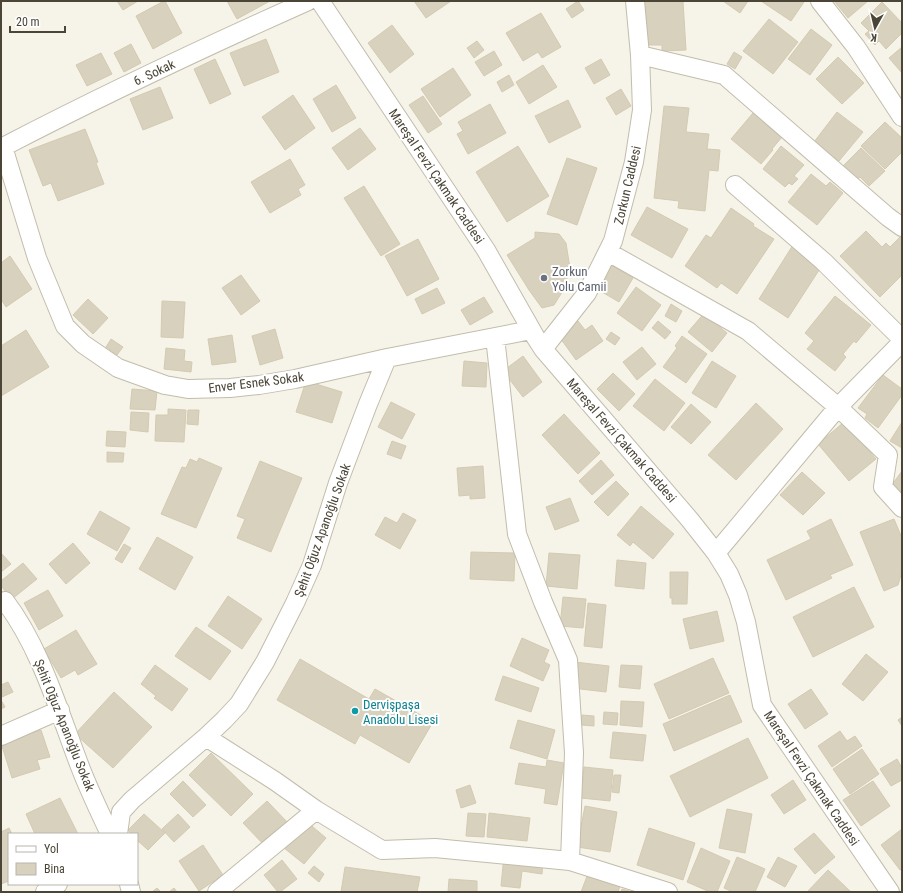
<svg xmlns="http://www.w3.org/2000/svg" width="903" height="893" font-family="'Roboto Condensed',sans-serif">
  <rect width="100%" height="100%" fill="#f6f3e9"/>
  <path fill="#d8d1bd" stroke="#d4cab0" d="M117 1H138L123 10Z
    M164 1H165L182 33 153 49 136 16Z
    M227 1H270L237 19Z
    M414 1H451L426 18Z
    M578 1 584 10 572 18 566 9Z
    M645 1H683L686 50 662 51V45H647Z
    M723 1H748L740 13Z
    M761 1H803L804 2 791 21Z
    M834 1H868L848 18Z
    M882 2 902 23V33L886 49 879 41 875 45 865 34 869 31 861 23Z
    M541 13 561 47 542 58 538 52 523 61 506 33Z
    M769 19 798 42 773 74 743 51Z
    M392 25 414 54 390 73 368 43Z
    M811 29 832 45 810 75 788 59Z
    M266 39 279 72 244 86 230 53Z
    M477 41 484 50 474 58 467 48Z
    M131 44 141 63 124 72 114 53Z
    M902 47V73L889 58Z
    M494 51 502 65 484 76 475 62Z
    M734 52 742 57 735 69 727 64Z
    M101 53 112 74 87 86 76 65Z
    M838 57 864 83 842 104 816 79Z
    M215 59 231 94 210 104 194 69Z
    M601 59 610 75 594 84 585 68Z
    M543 65 557 87 529 104 516 82Z
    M453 68 471 95 440 117 421 89Z
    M509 75 514 85 502 92 497 82Z
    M336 85 356 118 332 132 313 99Z
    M160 87 173 118 143 130 130 99Z
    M621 89 631 106 616 115 606 98Z
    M293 95 315 128 285 150 262 117Z
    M423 96 442 124 428 133 409 105Z
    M568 100 581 127 549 143 535 116Z
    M490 104 506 133 468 154 457 134 463 131 458 122Z
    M664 106 689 108 686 132 709 134 707 149 720 150 718 171 709 170 705 211 678 208 679 201 654 198Z
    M837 112 863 132 839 161 814 142Z
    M753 113 782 137 772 149 773 150 761 164 731 139Z
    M885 122 902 138V152L885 169 861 146Z
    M360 128 376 149 348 170 332 148Z
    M85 129 98 162 96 163 104 184 58 201 51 183 43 186 29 150Z
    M518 146 549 196 507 222 476 172Z
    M781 146 804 165 794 176 798 179 792 185 789 183 785 187 763 169Z
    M861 148 885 171 869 186 860 177 856 181 842 167Z
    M567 158 597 168 577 225 547 214Z
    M290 159 305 185 298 189 301 195 270 213 251 182Z
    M811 174 826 186 830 182 843 193 817 225 788 202Z
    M364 186 400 244 381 256 344 198Z
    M647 207 688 229 672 258 631 235Z
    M731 208 754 224 753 226 774 239 737 294 721 283 717 288 685 266 706 235 711 238Z
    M866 231 882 247 886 243 890 247 900 237 902 238V275L880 297 840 256Z
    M535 232 559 234 566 243 570 268 564 289 554 305 542 308 529 290 507 255 535 238Z
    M418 239 439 279 407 296 385 256Z
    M793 245 823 264 788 318 759 299Z
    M10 256 32 289 6 307 1 299V263Z
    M611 265 633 278 619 302 597 289Z
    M241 275 260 301 241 315 222 288Z
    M636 287 661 305 642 331 617 313Z
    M437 288 445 303 422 314 415 299Z
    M835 296 871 325 856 343 854 341 843 354 846 357 835 371 807 349 814 341 805 333Z
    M484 297 493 312 470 325 461 310Z
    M88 299 108 318 93 334 73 315Z
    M162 301 185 302 183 338 161 337Z
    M671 304 682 311 676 322 665 316Z
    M706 311 710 319 727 333 712 352 688 332Z
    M578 321 585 330 592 325 603 341 576 360 558 335Z
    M658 321 671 332 665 339 652 328Z
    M275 329 283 358 260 365 252 336Z
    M26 330 49 367 1 396V346Z
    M611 332 620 338 615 345 606 339Z
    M232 335 236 362 212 365 208 339Z
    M682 336 707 354 686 383 663 367 677 348 675 346Z
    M111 339 123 347 117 355 106 347Z
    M642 347 656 364 637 380 623 362Z
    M166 348 185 350 184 361 192 362 191 372 164 369Z
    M523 356 542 382 523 397 503 371Z
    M464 361 487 363 486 387 462 386Z
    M712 361 736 376 716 408 692 393Z
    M613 373 635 394 619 411 597 389Z
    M883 375 902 389V395L878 428 865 418 867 414 858 408Z
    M655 379 685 403 664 431 633 406Z
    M306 381 342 392 332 423 296 412Z
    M132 389 157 391 155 410 130 409Z
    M391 402 415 414 402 439 378 427Z
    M756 403 783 429 736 480 708 455Z
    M691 404 711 422 691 444 671 427Z
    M168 409 186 410 184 442 155 441 156 415H168Z
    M188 410H199L198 425 187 424Z
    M131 412 149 413 148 432 130 430Z
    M564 414 600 453 578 474 542 435Z
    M844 422 876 459 849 481 818 444Z
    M902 422V448L890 441Z
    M107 431 126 432 125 447 106 446Z
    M392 441 406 446 401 459 387 454Z
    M107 452 124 453 123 462H107Z
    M199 458 222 468 196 528 161 514 182 467 186 468 190 459 197 462Z
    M601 460 614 475 592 495 579 481Z
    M260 461 302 478 271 552 237 538 245 519 237 516Z
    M483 466 485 498 470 499V495L459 496 457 468Z
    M902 471V494L891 486Z
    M802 472 825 493 803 515 780 495Z
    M616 481 629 494 608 516 594 502Z
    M570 498 579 521 555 530 546 507Z
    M641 506 674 534 653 559 633 542 630 546 617 535Z
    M100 511 130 528 117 551 87 534Z
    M403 513 416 520 400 549 375 535 385 517 397 523Z
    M831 519 853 565 830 575 832 578 786 600 767 560 811 539 807 531Z
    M894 519 902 538V572L898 585 884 591 860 532Z
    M157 537 193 557 175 590 139 569Z
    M73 543 90 563 66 584 49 564Z
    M124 544 131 548 122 563 115 559Z
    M471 552 515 553 514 581 470 579Z
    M1 553 11 564 1 572Z
    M549 553 580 555 577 589 546 586Z
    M617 560 646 563 644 589 615 586Z
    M23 563 37 579 12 599 1 586V581Z
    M670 572H688L687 604H672V598H670Z
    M854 587 874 627 813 657 793 617Z
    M48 590 63 616 39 630 24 603Z
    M228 596 262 619 242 649 208 626Z
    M563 597 586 599 583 628 560 626Z
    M588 603 606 605 602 648 584 646Z
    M717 611 724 641 690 649 683 619Z
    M196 627 231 651 210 680 175 656Z
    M76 630 97 664 78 675 75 670 61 678 44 649Z
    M522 638 549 650 544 662 550 665 543 681 510 666Z
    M866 654 888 672 863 701 842 684Z
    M713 658 729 693 669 719 654 684Z
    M300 659 369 699 375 689 433 722 409 763 360 735 355 744 277 700Z
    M575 662 609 666 606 692 572 688Z
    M155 665 188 689 172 711 154 698 156 696 141 684Z
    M621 665 642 666 640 689 619 687Z
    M503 676 539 688 531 712 495 700Z
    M8 682 13 692 2 697 1 685Z
    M811 689 828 714 805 729 788 704Z
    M114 692 152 727 113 768 75 734Z
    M730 695 742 722 674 751 663 724Z
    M1 700 5 707 1 709Z
    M621 701 644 702 642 727 620 725Z
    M604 712 618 713 617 725 603 724Z
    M582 715 594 716V726L581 725Z
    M902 717V726L898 720Z
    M518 720 555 730 547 759 510 748Z
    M41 730 50 757 37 760 40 769 12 778 1 743Z
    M840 731 847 741 855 736 862 746 832 767 818 746Z
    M613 732 646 735 643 761 610 758Z
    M748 738 768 778 690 817 670 776Z
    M862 749 879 774 850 794 833 769Z
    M211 753 253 794 231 816 189 775Z
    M897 759 902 768V780L891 786 880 769Z
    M547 760 564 763 557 805 544 803 546 789 515 784 519 763 546 767Z
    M584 767 613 770 610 801 581 798Z
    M614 775H621L619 793 612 792Z
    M793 780 806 800 784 814 771 795Z
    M183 781 206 805 193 817 170 794Z
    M873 781 890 806 861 826 843 800Z
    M470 785 476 803 461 808 456 790Z
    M60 798 78 834H35L26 814Z
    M267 801 289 824 265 846 243 823Z
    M585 806 617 812 610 852 577 847Z
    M727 809 752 814 745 853 719 848Z
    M468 813 486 814 484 837 466 836Z
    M489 813 530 818 527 841 487 837Z
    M144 814 165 833 148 850 137 840V834H131L128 830Z
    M178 814 190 827 174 842 162 829Z
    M306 821 326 838 304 864 284 848Z
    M9 828 12 834H9V881L1 884V832Z
    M649 828 695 843 683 880 637 865Z
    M902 829V869L900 870 881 845Z
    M814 833 835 857 815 874 794 849Z
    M203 845 223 875 199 891 179 861Z
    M701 848 730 861 717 892H710L687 882Z
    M504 856 543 862 542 874 522 871 520 888 501 886Z
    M737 857 765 869 755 892H733L724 888Z
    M778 857 797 866 785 887 767 877Z
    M282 860 297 879 280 892H278L264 875Z
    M314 866 324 874 319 882 308 873Z
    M345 867 420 877 417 892H341Z
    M828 870 851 892H807Z
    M589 871 621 883 618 892H607L604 891V892H581Z
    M449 879 477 881V892H448Z
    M157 888 161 892H152Z
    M174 888 177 892H169Z
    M622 889 632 892H621Z"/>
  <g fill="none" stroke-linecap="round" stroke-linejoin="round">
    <defs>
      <path id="minor" d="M320 1 486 250 536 338 543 349 690 520 716 553 729 574 738 595 746 622 762 705 890 892
        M820 1 856 47 902 117
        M640 55 724 75 888 217 902 227
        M1 147H3C103 95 205 47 308 1
        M3 147 37 258 65 326 83 344 118 368 165 385 188 389 230 388 259 385 295 379 387 358 531 330
        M735 185 823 261 902 339
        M608 252 748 331 838 407 888 455 883 487 902 508
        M495 337 517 534 543 602 568 660 574 753 570 861
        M543 349 587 293 613 241 634 162 642 110 640 55 635 1
        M716 553 838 407 902 342
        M1 604 5 601C41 649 58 709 79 764 88 788 99 811 110 834
        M1 736 60 710
        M206 737 275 781 316 810 382 850 435 848 570 861 668 892
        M118 834 121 812 132 800 206 737 224 720 239 704 265 662 295 603 312 565 338 483 352 446 368 404 387 358
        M129 884 131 892
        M45 892 58 884
        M217 892 316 810"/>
    </defs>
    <use href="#minor" stroke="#c2bdab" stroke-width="20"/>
    <use href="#minor" stroke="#fff" stroke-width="18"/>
  </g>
  <circle fill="#6b7280" stroke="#fff" stroke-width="1.5" cx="544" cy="278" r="4"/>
  <circle fill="#0f9aa8" stroke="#fff" stroke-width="1.5" cx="355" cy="711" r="4"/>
  <g text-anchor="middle" stroke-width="4" stroke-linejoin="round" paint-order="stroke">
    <g font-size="13" fill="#4a4536" stroke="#fff">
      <text transform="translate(154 72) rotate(-25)" y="5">6. Sokak</text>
      <text transform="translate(437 176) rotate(56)" y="5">Mareşal Fevzi Çakmak Caddesi</text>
      <text transform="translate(627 185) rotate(-77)" y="5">Zorkun Caddesi</text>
      <text transform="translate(256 382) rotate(-7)" y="5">Enver Esnek Sokak</text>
      <text transform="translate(622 440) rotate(49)" y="5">Mareşal Fevzi Çakmak Caddesi</text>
      <text transform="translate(322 530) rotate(-70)" y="5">Şehit Oğuz Apanoğlu Sokak</text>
      <text transform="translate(65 725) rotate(68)" y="5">Şehit Oğuz Apanoğlu Sokak</text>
      <text transform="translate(812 778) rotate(56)" y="5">Mareşal Fevzi Çakmak Caddesi</text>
    </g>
    <g font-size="13" fill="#5b616d" stroke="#fff" text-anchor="start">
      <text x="552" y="276">Zorkun<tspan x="552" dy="15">Yolu Camii</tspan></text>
    </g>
    <g font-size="13" fill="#0d838f" stroke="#fff" text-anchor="start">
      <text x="363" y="709">Dervişpaşa<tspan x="363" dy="15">Anadolu Lisesi</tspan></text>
    </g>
  </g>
  <rect width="903" height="893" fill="none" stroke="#4a4536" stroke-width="4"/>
  <rect x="8" y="833" width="130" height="52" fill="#ffffff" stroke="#b7b5af"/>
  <rect x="16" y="846" width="20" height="6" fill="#ffffff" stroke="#b7b5af"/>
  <text x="44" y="853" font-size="12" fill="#4a4536">Yol</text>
  <rect x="16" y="863" width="20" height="12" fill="#d8d1bd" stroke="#b7b5af"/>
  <text x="44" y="873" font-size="12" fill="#4a4536">Bina</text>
  <g transform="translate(875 28) rotate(188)" stroke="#ffffff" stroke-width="3" paint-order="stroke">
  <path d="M0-3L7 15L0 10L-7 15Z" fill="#4a4536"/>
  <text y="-6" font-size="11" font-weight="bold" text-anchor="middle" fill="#4a4536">K</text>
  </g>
  <path d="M10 26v6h55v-6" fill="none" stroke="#4a4536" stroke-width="2"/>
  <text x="16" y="26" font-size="12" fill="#4a4536" stroke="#ffffff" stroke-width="3" paint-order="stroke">20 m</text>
</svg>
